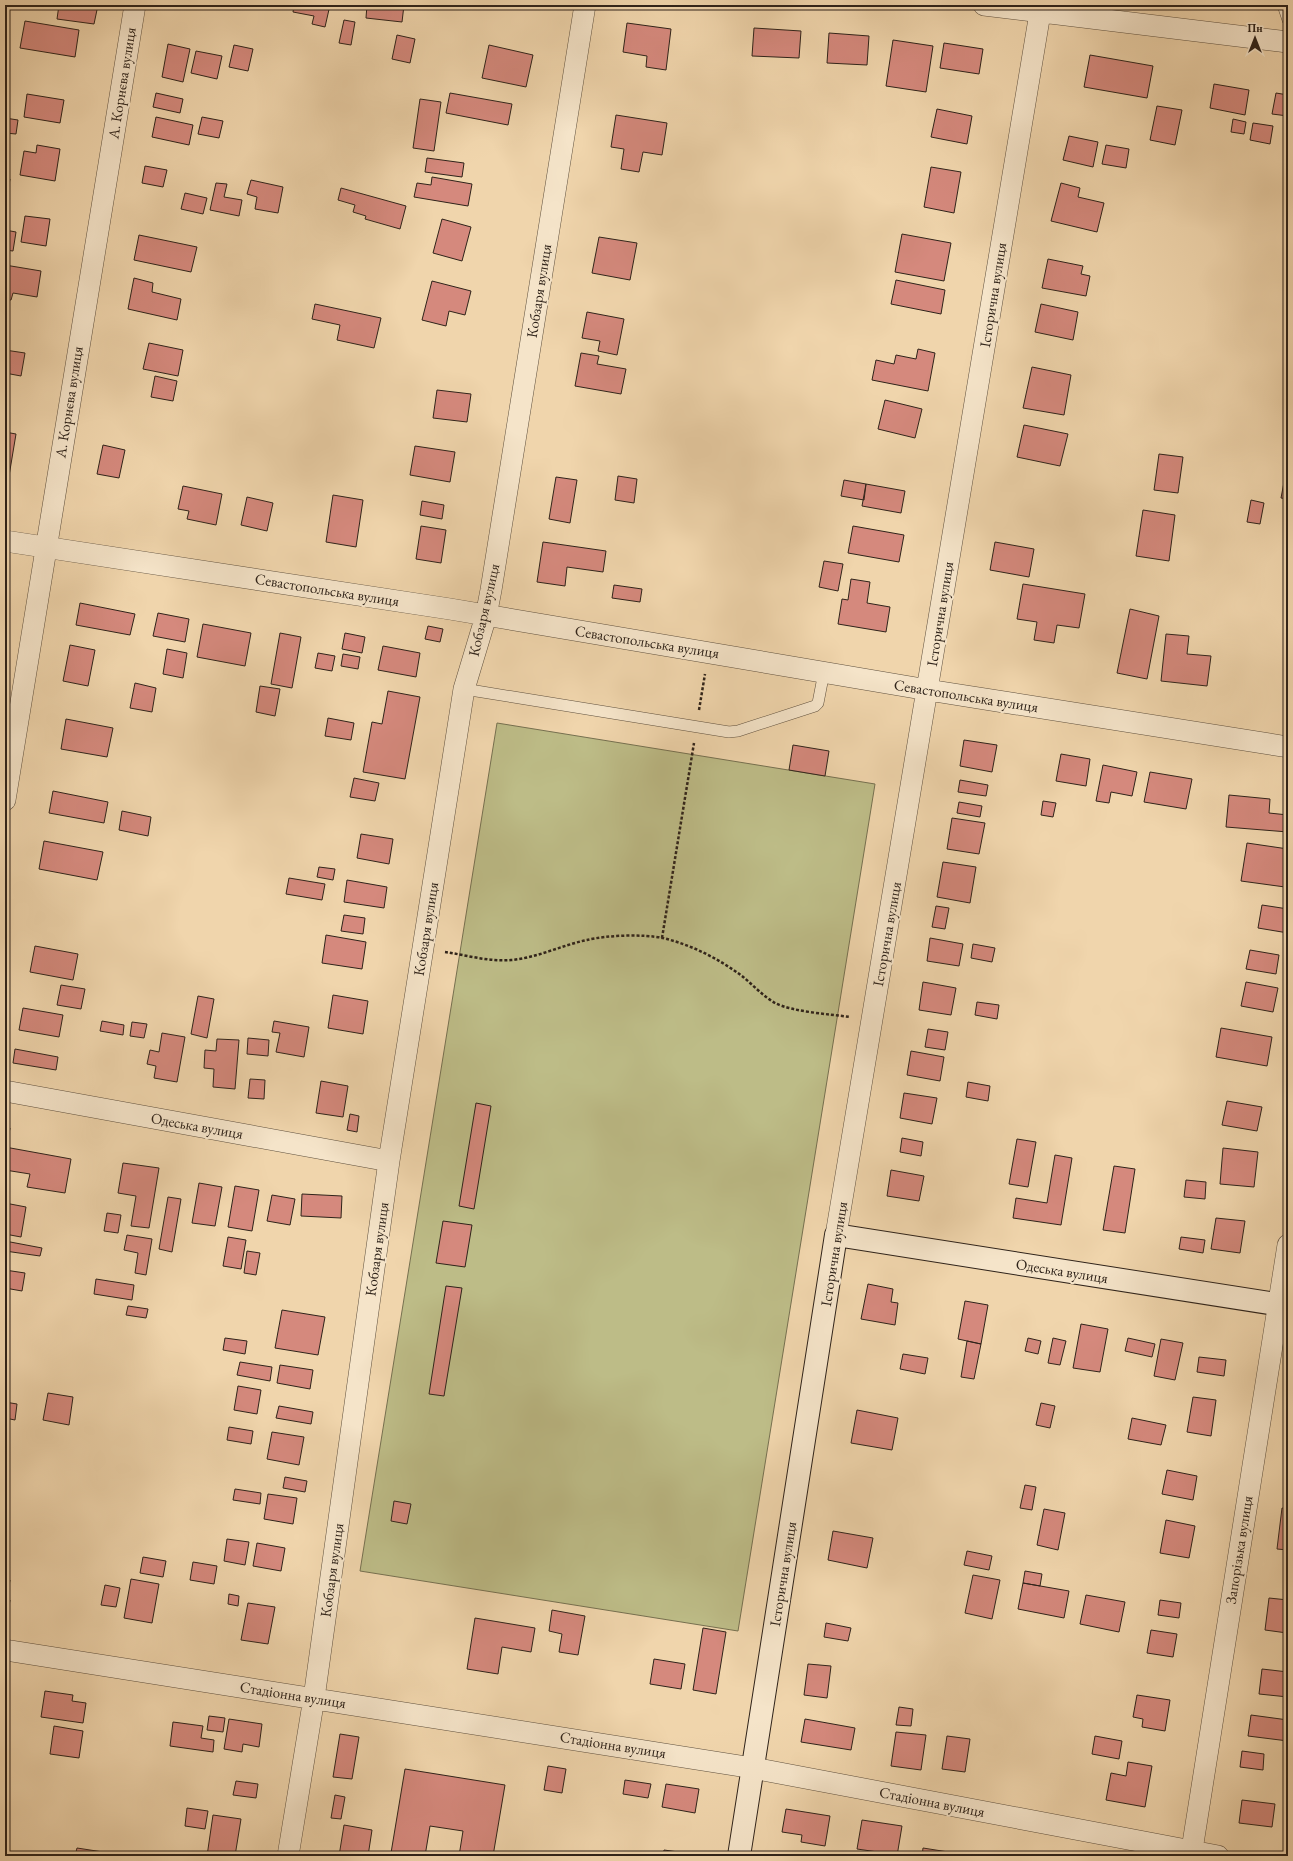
<svg xmlns="http://www.w3.org/2000/svg" width="1293" height="1861" font-family="'EB Garamond',serif">
  <rect width="100%" height="100%" fill="#f0d5ac"/>
  <filter id="stains"><feTurbulence type="fractalNoise" baseFrequency=".005" numOctaves="4"/><feColorMatrix values="0 0 0 0 .2 0 0 0 0 .09 0 0 0 0 .02 0 0 0 .5 -.17"/></filter>
  <radialGradient id="worn" r=".72"><stop offset=".6" stop-color="#630" stop-opacity="0"/><stop offset="1" stop-color="#630" stop-opacity=".3"/></radialGradient>
  <path fill="#bdbc87" stroke="#767050" d="M497 723 875 784 738 1631 360 1571Z"/>
  <path fill="#d5897d" stroke="#2f231a" d="M59 5H98L94 24 57 19Z
    M294 5H330L325 27 312 24 314 16 293 12Z
    M367 5H404L402 22 366 18Z
    M344 20 355 22 351 45 339 43Z
    M25 21 79 30 75 57 20 48Z
    M627 23 671 29 666 70 646 67 647 56 623 52Z
    M754 28 801 31 799 58 752 56Z
    M829 33 869 36 867 65 827 63Z
    M397 35 415 39 410 63 392 59Z
    M893 40 933 46 926 92 886 86Z
    M944 43 983 49 979 74 940 68Z
    M168 44 190 49 183 82 162 77Z
    M234 45 253 49 248 71 229 67Z
    M489 45 533 55 526 87 482 78Z
    M196 51 222 56 217 79 191 73Z
    M1090 55 1153 66 1147 98 1084 87Z
    M1214 84 1249 90 1245 115 1210 108Z
    M156 93 183 99 180 113 153 107Z
    M450 93 512 104 508 125 446 113Z
    M1276 93 1288 95V116L1272 114Z
    M27 94 64 100 60 123 24 117Z
    M420 99 441 102 434 151 413 148Z
    M1157 106 1182 110 1175 145 1150 140Z
    M937 109 972 116 967 144 931 137Z
    M616 115 667 123 662 155 643 152 639 172 621 169 624 149 611 147Z
    M156 117 193 125 189 145 152 137Z
    M202 117 223 121 219 138 198 134Z
    M5 118 18 120 16 134 5 133Z
    M1233 119 1246 122 1244 134 1231 132Z
    M1253 123 1273 126 1270 144 1250 140Z
    M1069 136 1098 142 1093 167 1063 160Z
    M37 145 60 149 55 181 20 175 24 151 36 153Z
    M1106 145 1129 149 1126 168 1102 164Z
    M427 158 464 163 462 177 425 172Z
    M145 166 167 170 163 187 142 183Z
    M931 167 961 172 954 213 924 207Z
    M432 177 472 184 468 206 414 197 417 183 431 185Z
    M5 178 10 179 5 209Z
    M251 180 283 187 278 213 255 209 257 197 247 194Z
    M216 183 227 184 224 197 242 200 239 216 210 210Z
    M1061 183 1080 188 1078 197 1104 203 1097 232 1051 221Z
    M341 188 406 206 400 229 365 219 366 216 353 212 355 205 338 200Z
    M185 193 207 198 203 214 181 209Z
    M25 216 50 219 46 246 21 242Z
    M442 219 471 227 462 261 433 253Z
    M5 230 16 232 13 251 5 250Z
    M902 234 951 243 944 281 895 272Z
    M139 235 197 247 191 272 134 260Z
    M599 237 637 243 630 280 592 273Z
    M1048 259 1083 266 1081 274 1090 276 1086 296 1042 288Z
    M5 265 41 271 37 297 13 293 11 300H5Z
    M134 278 153 283 152 292 181 299 177 320 128 309Z
    M896 280 945 290 941 314 891 304Z
    M432 281 471 291 465 315 449 311 446 326 422 320Z
    M315 304 381 318 374 348 337 340 340 325 312 319Z
    M1041 304 1078 312 1073 340 1035 332Z
    M587 312 624 319 617 355 598 351 600 341 582 338Z
    M149 343 183 350 178 376 143 369Z
    M918 349 935 353 928 391 872 380 876 360 894 364 896 355 916 359Z
    M5 350 25 353 21 376 5 373Z
    M581 353 599 356 597 364 626 369 621 394 575 386Z
    M1032 367 1071 375 1064 415 1023 408Z
    M155 376 177 381 173 401 151 397Z
    M437 390 471 394 467 422 433 418Z
    M885 400 922 409 915 438 878 429Z
    M1024 425 1068 434 1060 466 1017 457Z
    M5 432 16 434 8 482H5Z
    M103 445 125 450 119 478 97 474Z
    M415 446 455 452 450 482 410 475Z
    M1159 454 1183 457 1178 493 1154 490Z
    M618 476 637 479 634 503 615 500Z
    M556 477 577 480 570 523 549 519Z
    M1285 477H1288V499L1281 498Z
    M844 480 866 484 864 500 841 496Z
    M866 484 905 491 901 513 862 506Z
    M183 486 222 494 216 525 187 519 189 511 178 509Z
    M333 495 363 500 356 547 326 542Z
    M247 497 273 503 267 531 241 525Z
    M1251 500 1264 503 1260 524 1247 522Z
    M422 501 444 505 442 519 420 515Z
    M1143 510 1175 515 1169 561 1136 556Z
    M421 526 446 530 441 563 416 559Z
    M853 526 904 535 899 562 848 553Z
    M543 542 606 551 603 572 567 567 565 586 537 582Z
    M995 542 1034 549 1029 577 990 570Z
    M824 561 843 564 838 591 819 587Z
    M851 579 870 582 867 603 890 607 886 632 838 624 842 599 848 600Z
    M1023 584 1085 594 1079 628 1057 625 1054 643 1034 640 1037 622 1017 619Z
    M614 585 642 589 640 602 612 598Z
    M80 603 135 614 130 635 76 625Z
    M1130 609 1159 616 1147 679 1117 673Z
    M158 613 189 619 185 642 153 636Z
    M203 624 251 633 245 666 197 657Z
    M428 626 443 629 440 642 425 639Z
    M280 633 301 637 292 688 271 684Z
    M345 633 365 637 362 653 342 649Z
    M1166 634 1189 636 1187 654 1211 656 1207 686 1161 681Z
    M70 645 95 650 88 686 63 681Z
    M383 646 420 653 416 677 378 670Z
    M167 649 187 653 183 678 163 674Z
    M318 653 335 656 332 671 315 668Z
    M343 654 360 657 358 669 341 666Z
    M135 683 156 688 152 712 130 708Z
    M260 686 280 689 275 716 256 712Z
    M388 691 420 697 405 779 363 772 372 722 382 724Z
    M328 718 354 723 351 740 325 736Z
    M66 719 113 728 107 757 61 749Z
    M964 740 997 745 992 772 960 766Z
    M793 745 829 751 825 776 789 770Z
    M1061 754 1090 759 1086 786 1056 781Z
    M1103 765 1137 772 1132 796 1111 792 1109 803 1096 801Z
    M1150 772 1192 779 1186 809 1144 802Z
    M354 778 379 783 375 801 350 797Z
    M960 780 988 785 986 796 958 792Z
    M53 791 108 802 104 823 49 813Z
    M1229 795 1270 799 1269 813 1288 815V832L1226 827Z
    M1043 801 1056 803 1053 817 1041 815Z
    M959 802 982 806 980 817 957 813Z
    M122 811 151 817 148 836 119 830Z
    M952 818 985 823 979 854 947 849Z
    M361 834 393 839 389 864 357 858Z
    M44 841 103 852 97 880 39 869Z
    M1247 843 1288 849 1285 887 1241 881Z
    M943 862 976 867 970 903 937 897Z
    M319 867 335 869 333 880 317 877Z
    M289 878 325 884 322 900 286 894Z
    M347 880 387 887 384 908 344 902Z
    M1262 905 1288 909V933L1258 928Z
    M936 906 949 908 945 929 932 927Z
    M344 915 365 918 363 934 341 931Z
    M326 935 366 942 362 969 322 963Z
    M930 938 963 944 959 966 927 961Z
    M973 944 995 948 992 962 971 958Z
    M35 946 78 954 73 980 30 972Z
    M1250 950 1279 955 1276 974 1246 969Z
    M923 982 956 988 951 1015 919 1010Z
    M1246 982 1278 988 1273 1012 1241 1006Z
    M61 985 85 989 81 1009 57 1005Z
    M333 995 368 1001 363 1034 328 1028Z
    M198 996 214 999 207 1038 191 1034Z
    M977 1002 999 1005 997 1019 975 1015Z
    M23 1008 63 1015 59 1037 19 1030Z
    M102 1021 124 1025 123 1035 100 1031Z
    M274 1021 309 1027 304 1057 276 1052 280 1033 272 1032Z
    M132 1022 147 1024 144 1038 130 1036Z
    M1221 1028 1272 1037 1267 1066 1216 1057Z
    M928 1029 948 1032 945 1050 925 1047Z
    M162 1033 185 1037 177 1082 154 1078 156 1066 147 1064 150 1050 159 1052Z
    M248 1038 269 1040 268 1056 247 1054Z
    M217 1039 239 1040 235 1089 213 1087 214 1069 204 1068 205 1050 216 1051Z
    M15 1049 58 1057 56 1070 13 1063Z
    M911 1051 944 1057 940 1081 907 1075Z
    M250 1079 265 1080 264 1099 248 1098Z
    M321 1081 348 1086 343 1117 316 1113Z
    M968 1082 990 1086 988 1101 966 1097Z
    M904 1093 937 1098 932 1124 900 1118Z
    M1227 1101 1262 1107 1257 1131 1222 1125Z
    M476 1103 491 1106 474 1209 459 1206Z
    M350 1114 359 1116 357 1132 347 1130Z
    M5 1127 10 1128 7 1145H5Z
    M902 1138 923 1142 921 1156 900 1152Z
    M1017 1139 1036 1142 1028 1187 1009 1184Z
    M5 1147 71 1159 65 1193 27 1187 30 1174 5 1170Z
    M1223 1148 1258 1152 1254 1187 1220 1184Z
    M1055 1155 1072 1158 1061 1225 1013 1218 1016 1198 1047 1203Z
    M123 1163 159 1168 149 1228 131 1226 136 1196 118 1193Z
    M1114 1166 1135 1169 1125 1233 1103 1230Z
    M891 1170 924 1176 919 1201 887 1196Z
    M1186 1180 1206 1182 1205 1199 1184 1197Z
    M199 1183 222 1187 215 1226 192 1223Z
    M235 1186 259 1190 252 1231 228 1227Z
    M302 1194 342 1196 341 1218 301 1216Z
    M272 1195 295 1199 290 1225 267 1221Z
    M168 1197 181 1199 172 1252 159 1249Z
    M5 1203 26 1207 21 1237 5 1234Z
    M107 1213 121 1215 118 1233 104 1231Z
    M1216 1218 1245 1221 1240 1253 1211 1249Z
    M443 1221 472 1225 465 1267 436 1263Z
    M127 1235 152 1239 146 1275 135 1273 138 1253 124 1250Z
    M228 1237 246 1240 241 1269 223 1266Z
    M1181 1237 1205 1240 1203 1253 1179 1249Z
    M5 1241 42 1248 40 1256 5 1251Z
    M247 1251 260 1253 256 1275 244 1273Z
    M5 1270 25 1273 22 1291 5 1288Z
    M96 1279 134 1285 132 1300 94 1294Z
    M868 1284 893 1289 891 1302 898 1303 895 1325 861 1319Z
    M446 1286 462 1288 444 1396 429 1394Z
    M965 1301 988 1305 981 1344 958 1339Z
    M128 1306 148 1309 146 1318 126 1315Z
    M282 1310 325 1317 318 1355 275 1348Z
    M1081 1324 1108 1329 1100 1372 1073 1368Z
    M225 1338 247 1341 245 1354 223 1350Z
    M1028 1338 1041 1341 1038 1354 1025 1351Z
    M1053 1338 1066 1341 1060 1365 1048 1363Z
    M1128 1338 1155 1344 1152 1357 1125 1351Z
    M1161 1339 1183 1343 1175 1380 1154 1376Z
    M967 1341 981 1344 974 1379 961 1377Z
    M903 1354 928 1358 925 1374 900 1369Z
    M1199 1357 1226 1360 1224 1376 1197 1372Z
    M240 1362 272 1367 270 1381 237 1375Z
    M280 1365 313 1370 310 1389 277 1383Z
    M238 1386 261 1390 257 1414 234 1410Z
    M48 1393 73 1397 69 1425 43 1420Z
    M1193 1397 1216 1400 1211 1436 1187 1432Z
    M5 1402 17 1404 15 1420 5 1418Z
    M1041 1403 1055 1406 1050 1428 1036 1425Z
    M279 1406 313 1412 311 1424 276 1418Z
    M857 1410 898 1418 892 1450 851 1443Z
    M1132 1418 1166 1425 1161 1445 1128 1439Z
    M229 1427 253 1431 251 1444 227 1440Z
    M272 1432 304 1437 299 1465 267 1459Z
    M1167 1470 1197 1476 1193 1500 1162 1494Z
    M285 1477 307 1481 305 1492 283 1488Z
    M1025 1485 1036 1487 1032 1510 1020 1508Z
    M235 1489 261 1493 260 1504 233 1500Z
    M268 1494 297 1498 293 1524 264 1519Z
    M394 1501 411 1504 407 1524 391 1521Z
    M5 1502H8L5 1520Z
    M1282 1508 1288 1509V1550L1277 1549Z
    M1044 1509 1065 1513 1058 1550 1037 1545Z
    M1166 1520 1195 1526 1189 1558 1160 1553Z
    M833 1531 873 1538 867 1568 828 1560Z
    M227 1539 249 1542 245 1565 224 1561Z
    M257 1543 285 1548 281 1571 253 1566Z
    M967 1551 992 1556 989 1570 964 1565Z
    M143 1557 166 1561 163 1577 140 1573Z
    M193 1562 217 1566 214 1584 190 1580Z
    M1025 1571 1042 1574 1040 1586 1023 1583Z
    M973 1575 1000 1580 992 1619 965 1613Z
    M5 1579 10 1580 8 1591 5 1590Z
    M131 1579 159 1584 152 1623 124 1618Z
    M1023 1583 1069 1591 1064 1618 1018 1609Z
    M105 1585 120 1588 116 1607 101 1605Z
    M229 1594 239 1596 238 1606 228 1604Z
    M1086 1595 1125 1602 1119 1632 1080 1624Z
    M1269 1598 1288 1600 1287 1633 1265 1630Z
    M5 1599 10 1600 7 1618H5Z
    M1160 1600 1181 1603 1179 1618 1158 1615Z
    M248 1603 275 1607 268 1644 241 1640Z
    M552 1610 585 1616 578 1655 559 1652 562 1634 549 1631Z
    M475 1618 535 1628 531 1652 502 1647 498 1674 467 1669Z
    M826 1623 851 1628 848 1641 824 1637Z
    M703 1628 726 1632 716 1694 693 1690Z
    M1151 1630 1177 1634 1173 1657 1147 1653Z
    M654 1659 685 1664 681 1689 650 1684Z
    M808 1664 831 1666 827 1698 804 1695Z
    M1262 1669 1288 1672V1697L1259 1694Z
    M45 1691 73 1695 72 1701 86 1703 83 1723 41 1717Z
    M1137 1695 1170 1700 1165 1731 1142 1727 1143 1719 1133 1717Z
    M899 1707 913 1709 911 1726 896 1725Z
    M1251 1715 1288 1720V1741L1248 1736Z
    M209 1716 225 1718 223 1732 207 1730Z
    M229 1719 262 1724 259 1747 243 1744 242 1752 224 1749Z
    M805 1719 855 1728 851 1750 801 1742Z
    M173 1722 203 1726 201 1738 214 1740 213 1752 170 1746Z
    M54 1726 83 1731 79 1758 50 1754Z
    M896 1732 926 1735 921 1770 891 1766Z
    M340 1734 359 1737 352 1779 333 1777Z
    M947 1736 970 1739 965 1772 942 1769Z
    M1095 1736 1122 1741 1119 1759 1092 1754Z
    M1242 1751 1264 1754 1263 1770 1240 1767Z
    M1128 1762 1152 1766 1145 1807 1106 1800 1111 1773 1126 1776Z
    M548 1766 566 1769 562 1793 544 1790Z
    M405 1769 505 1785 493 1856H459L463 1831 430 1826 425 1856H410L391 1853Z
    M625 1780 651 1784 648 1798 623 1794Z
    M236 1781 258 1784 256 1798 233 1795Z
    M666 1784 699 1789 695 1813 662 1807Z
    M335 1795 345 1797 341 1819 331 1818Z
    M1242 1800 1275 1804 1272 1827 1239 1823Z
    M187 1808 208 1811 205 1829 185 1826Z
    M786 1809 830 1816 825 1846 801 1842 802 1835 782 1832Z
    M213 1815 241 1819 235 1856H207Z
    M862 1820 902 1826 897 1856H878V1852L857 1849Z
    M344 1825 372 1830 368 1856H339Z
    M77 1848 129 1856H75Z
    M923 1848 961 1854 960 1856H922Z
    M664 1850 693 1854V1856H663Z"/>
  <g fill="none" stroke-linecap="round" stroke-linejoin="round">
    <defs>
      <path id="lane" d="M1283 5 1288 20
        M464 689 729 732 738 731 815 706 818 703 824 672"/>
      <path id="street" d="M984 5 1288 42
        M5 541 450 609 928 690 1288 747
        M5 800 135 5
        M5 1091 389 1161
        M836 1235 1040 13
        M5 1650 753 1768 1218 1856
        M288 1856 314 1698 389 1161 423 948 464 689 486 616 491 590 585 5
        M1191 1856 1288 1245"/>
      <path id="secondary" d="M739 1856 836 1235 1288 1306"/>
    </defs>
    <use href="#lane" stroke="#5f503e" stroke-width="12"/>
    <use href="#street" stroke="#5f503e" stroke-width="22"/>
    <use href="#secondary" stroke="#2f231a" stroke-width="24"/>
    <path stroke="#2f231a" stroke-width="2.5" stroke-dasharray="3 2" stroke-linecap="butt" d="M699 710 705 674
      M662 938 694 743
      M445 952C466 955 489 962 511 960 537 958 562 945 587 940 607 935 644 934 663 938 692 945 719 959 742 976 753 985 763 996 775 1003 793 1012 829 1014 850 1017"/>
    <use href="#lane" stroke="#f5e4c9" stroke-width="11"/>
    <use href="#street" stroke="#f5e4c9" stroke-width="21"/>
    <use href="#secondary" stroke="#f5e4c9" stroke-width="22"/>
  </g>
  <g text-anchor="middle" stroke-width="4" stroke-linejoin="round" paint-order="stroke">
    <g font-size="15" fill="#2f231a" stroke="#f5e4c9">
      <text transform="translate(122 83) rotate(-81)" y="5">А. Корнєва вулиця</text>
      <text transform="translate(539 291) rotate(-81)" y="5">Кобзаря вулиця</text>
      <text transform="translate(993 295) rotate(-81)" y="5">Історична вулиця</text>
      <text transform="translate(69 402) rotate(-81)" y="5">А. Корнєва вулиця</text>
      <text transform="translate(327 590) rotate(9)" y="5">Севастопольська вулиця</text>
      <text transform="translate(484 610) rotate(-77)" y="5">Кобзаря вулиця</text>
      <text transform="translate(940 614) rotate(-81)" y="5">Історична вулиця</text>
      <text transform="translate(647 642) rotate(9)" y="5">Севастопольська вулиця</text>
      <text transform="translate(966 696) rotate(9)" y="5">Севастопольська вулиця</text>
      <text transform="translate(426 929) rotate(-81)" y="5">Кобзаря вулиця</text>
      <text transform="translate(887 934) rotate(-80)" y="5">Історична вулиця</text>
      <text transform="translate(197 1126) rotate(10)" y="5">Одеська вулиця</text>
      <text transform="translate(377 1249) rotate(-82)" y="5">Кобзаря вулиця</text>
      <text transform="translate(834 1254) rotate(-81)" y="5">Історична вулиця</text>
      <text transform="translate(1062 1271) rotate(9)" y="5">Одеська вулиця</text>
      <text transform="translate(1239 1550) rotate(-81)" y="5">Запорізька вулиця</text>
      <text transform="translate(332 1570) rotate(-82)" y="5">Кобзаря вулиця</text>
      <text transform="translate(783 1574) rotate(-81)" y="5">Історична вулиця</text>
      <text transform="translate(293 1695) rotate(9)" y="5">Стадіонна вулиця</text>
      <text transform="translate(613 1745) rotate(9)" y="5">Стадіонна вулиця</text>
      <text transform="translate(932 1802) rotate(11)" y="5">Стадіонна вулиця</text>
    </g>
  </g>
  <rect width="1293" height="1861" fill="none" stroke="#f0d5ac" stroke-width="20"/>
  <rect x="6" y="6" width="1281" height="1849" fill="none" stroke="#2f231a" stroke-width="2"/>
  <rect x="10" y="10" width="1273" height="1841" fill="none" stroke="#2f231a"/>
  <g transform="translate(1255 38)" stroke="#f5e4c9" stroke-width="3" paint-order="stroke">
  <path d="M0-3L7 15L0 10L-7 15Z" fill="#2f231a"/>
  <text y="-6" font-size="11" font-weight="bold" text-anchor="middle" fill="#2f231a">Пн</text>
  </g>
  <rect width="100%" height="100%" filter="url(#stains)"/>
  <rect width="100%" height="100%" fill="url(#worn)"/>
</svg>
